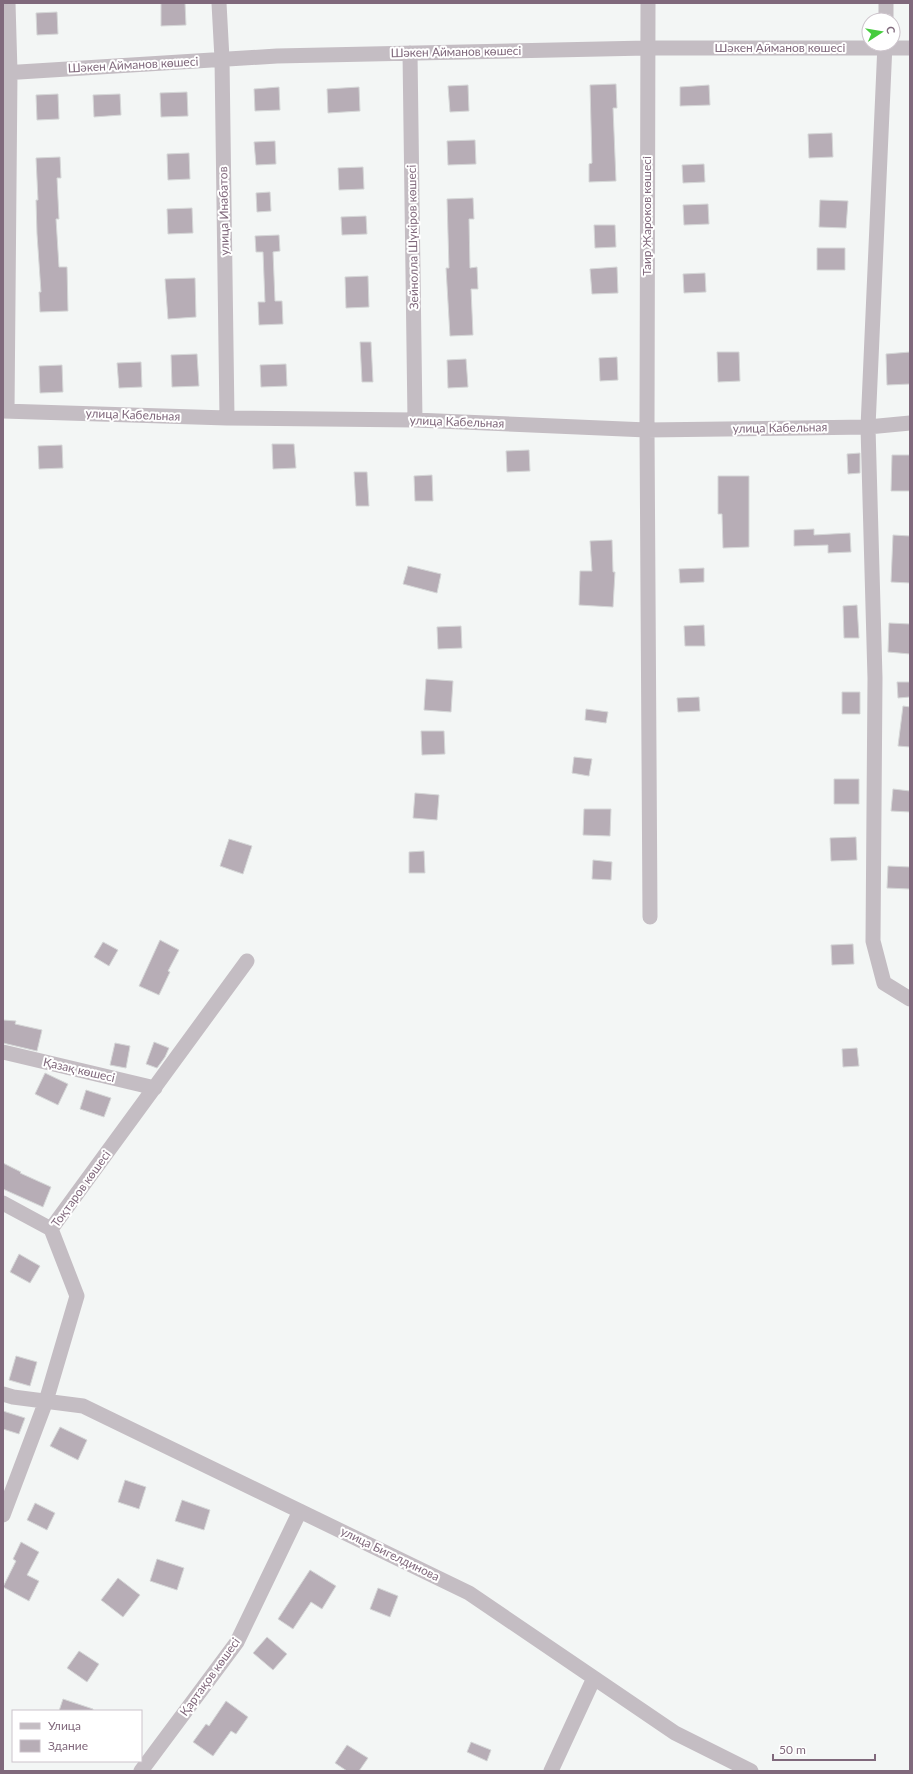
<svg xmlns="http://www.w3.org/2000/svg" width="913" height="1774" font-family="Lato,sans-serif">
  <rect width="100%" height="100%" fill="#f3f6f5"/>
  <path fill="#b7adb6" stroke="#d5d7d7" d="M161 3H185L186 25 161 26Z
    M57 12 58 34 37 35 36 13Z
    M616 84 617 108H613L616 181 589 182V164L592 163 590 85Z
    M468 85 469 111 450 112 448 86Z
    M709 85 710 105 680 106V87Z
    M279 87 280 110 255 111 254 89Z
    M359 87 360 111 328 113 327 89Z
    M187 92 188 116 161 117 160 93Z
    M58 94 59 119 37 120 36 95Z
    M120 94 121 115 94 117 93 95Z
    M832 133 833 157 809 158 808 134Z
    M475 140 476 164 448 165 447 141Z
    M275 141 276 164 256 165 254 142Z
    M189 153 190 179 168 180 167 154Z
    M60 157 61 178H57L59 219H56L59 267H67L68 311 40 312 39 292H41L37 234 36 200H38L36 158Z
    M704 164 705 182 683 183 682 165Z
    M363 167 364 189 339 190 338 168Z
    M270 192 271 211 257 212 256 193Z
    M473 198 474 219H469L470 268 477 267 478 289H471L473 335 450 336 446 268H449L447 199Z
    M820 200 848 201 846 228 819 227Z
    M708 204 709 224 684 225 683 205Z
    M192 208 193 233 168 234 167 209Z
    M366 216 367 234 342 235 341 217Z
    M594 225H615L616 247 595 248Z
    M279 235 280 251 273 252 275 301H282L283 324 259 325 258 302H265L263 252H256L255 236Z
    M817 248H845V270H817Z
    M617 267 618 293 592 294 590 269Z
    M705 273 706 292 684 293 683 274Z
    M368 276 369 307 346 308 345 277Z
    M195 278 196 317 168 319 165 279Z
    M360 342H371L373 382H362Z
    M717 352H739L740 381 718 382Z
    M910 352V384L887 385 886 354Z
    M197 354 199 386 172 387 171 355Z
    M617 357 618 380 600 381 599 358Z
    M466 359 468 387 448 388 447 360Z
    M141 362 142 387 119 388 117 363Z
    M286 364 287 386 261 387 260 365Z
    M62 365 63 392 40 393 39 366Z
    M272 444H294L296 468 273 469Z
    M62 445 63 468 39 469 38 446Z
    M529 450 530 471 507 472 506 451Z
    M860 453V473L848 474 847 454Z
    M892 455H910V491H891Z
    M354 472H367L369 506H356Z
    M432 475 433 501H415L414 476Z
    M718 476H749V547L723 548 722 514H718Z
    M814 529V535L850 533 851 552 828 553V545L794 546V530Z
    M893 535 910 536V583L891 582Z
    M612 540 613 572H615L613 607 579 605 580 571H592L590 541Z
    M408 566 441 574 437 593 403 584Z
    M704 568V582L680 583 679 569Z
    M857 605 859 638H844L843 606Z
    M889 623 910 624V654L888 652Z
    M704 625 705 646H685L684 626Z
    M461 626 462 648 438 649 437 627Z
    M426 679 453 681 451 712 424 710Z
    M897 682H910V697L898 698Z
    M842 692H860V714H842Z
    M699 697 700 711 678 712 677 698Z
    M903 706 910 707V747L898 746Z
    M586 709 608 712 606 723 585 720Z
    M421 731H444L445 754 422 755Z
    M574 757 592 759 589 776 572 773Z
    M834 779H859V804H834Z
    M893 789 910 791V812L891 811Z
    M415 793 439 795 437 820 413 818Z
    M584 809H611L610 836 583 835Z
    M856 837 857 860 831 861 830 838Z
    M229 839 252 846 243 874 220 866Z
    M424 851 425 873H409V852Z
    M593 860 612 862 611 880 592 879Z
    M888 866 910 867V889L887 888Z
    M160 940 179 950 168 971 170 972 159 995 139 986Z
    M103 942 118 950 109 966 94 957Z
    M853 944 854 964 832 965 831 945Z
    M3 1020 16 1021 15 1024 42 1030 37 1051 3 1043Z
    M154 1042 169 1048 165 1057 157 1068 146 1064Z
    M115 1043 130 1046 126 1068 110 1065Z
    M857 1048 859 1066 843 1067 842 1049Z
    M45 1073 68 1084 58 1105 35 1094Z
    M86 1090 111 1098 104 1117 80 1109Z
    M3 1163 21 1172 20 1173 51 1187 43 1207 3 1189Z
    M19 1254 40 1266 30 1283 10 1272Z
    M16 1356 37 1362 30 1386 9 1380Z
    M3 1411 25 1418 19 1434 3 1429Z
    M60 1427 87 1440 78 1460 50 1446Z
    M125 1480 146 1487 139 1509 118 1502Z
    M182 1500 210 1510 204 1530 175 1521Z
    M35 1503 55 1513 47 1530 27 1520Z
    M21 1542 39 1552 27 1575 39 1581 29 1601 3 1587 16 1561 13 1559Z
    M157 1559 184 1568 177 1590 150 1581Z
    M310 1570 336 1586 322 1609 311 1602 293 1629 278 1619Z
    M118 1578 140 1595 123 1617 101 1600Z
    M378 1588 398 1596 390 1617 370 1609Z
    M267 1637 287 1654 273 1670 253 1653Z
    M79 1651 99 1664 87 1682 67 1668Z
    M63 1699 93 1709V1711H59Z
    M226 1701 248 1717 236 1734 231 1731 213 1756 193 1742 206 1724 209 1726Z
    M471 1742 491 1750 487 1761 467 1752Z
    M347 1745 368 1758 359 1771H347L335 1763Z"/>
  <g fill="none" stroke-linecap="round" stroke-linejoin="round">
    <path stroke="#c4bdc3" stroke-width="15" d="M219 3 222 59 227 418
      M648 3 647 430 650 917
      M886 20V3
      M885 44 868 427 875 678 873 941 884 983 910 999
      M410 53 415 420
      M3 73 277 56 647 48H910
      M3 411 227 418 415 420 647 430 868 427 910 423
      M7 411 10 72 8 3
      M3 1052 155 1088
      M3 1203 51 1229
      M3 1394 13 1397 83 1406 469 1593 675 1733 751 1771
      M3 1515 46 1401 77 1296 51 1229 247 961
      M141 1771 237 1642 300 1511
      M551 1771 594 1678"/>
  </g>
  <g text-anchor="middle" stroke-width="4" stroke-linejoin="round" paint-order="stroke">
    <g font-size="12" fill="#80697c" stroke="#fff">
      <text x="780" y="52">Шәкен Айманов көшесі</text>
      <text transform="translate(456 52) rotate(-1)" y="4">Шәкен Айманов көшесі</text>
      <text transform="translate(133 65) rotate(-3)" y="4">Шәкен Айманов көшесі</text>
      <text transform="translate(224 211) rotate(-91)" y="4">улица Инабатов</text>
      <text transform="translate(647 216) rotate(-90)" y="4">Таир Жароков көшесі</text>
      <text transform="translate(413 237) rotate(-91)" y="4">Зейнолла Шүкіров көшесі</text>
      <text transform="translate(133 415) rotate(2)" y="4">улица Кабельная</text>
      <text transform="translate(457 422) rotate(2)" y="4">улица Кабельная</text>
      <text transform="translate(780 428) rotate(-1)" y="4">улица Кабельная</text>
      <text transform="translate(79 1070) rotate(13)" y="4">Қазақ көшесі</text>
      <text transform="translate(81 1189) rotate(-54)" y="4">Тоқтаров көшесі</text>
      <text transform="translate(390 1554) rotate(26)" y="4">улица Бигелдинова</text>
      <text transform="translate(210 1677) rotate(-54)" y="4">Қартақов көшесі</text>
    </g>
  </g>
  <rect width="913" height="1774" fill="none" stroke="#80697c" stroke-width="8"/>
  <rect x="12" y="1710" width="130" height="52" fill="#ffffff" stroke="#ccc3cb"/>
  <rect x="20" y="1723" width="20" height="6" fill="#c4bdc3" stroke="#ccc3cb"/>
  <text x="48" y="1730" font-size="12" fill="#80697c">Улица</text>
  <rect x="20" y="1740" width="20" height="12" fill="#b7adb6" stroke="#ccc3cb"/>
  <text x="48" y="1750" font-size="12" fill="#80697c">Здание</text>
  <g transform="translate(881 32) rotate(78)"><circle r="19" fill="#ffffff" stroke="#ccc3cb"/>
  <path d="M0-3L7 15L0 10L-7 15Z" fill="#45cc3d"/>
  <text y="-6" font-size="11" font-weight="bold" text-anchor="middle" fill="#80697c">С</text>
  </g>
  <path d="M773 1754v6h102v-6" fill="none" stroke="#80697c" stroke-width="2"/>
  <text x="779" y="1754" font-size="12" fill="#80697c" stroke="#ffffff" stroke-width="3" paint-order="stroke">50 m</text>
</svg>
